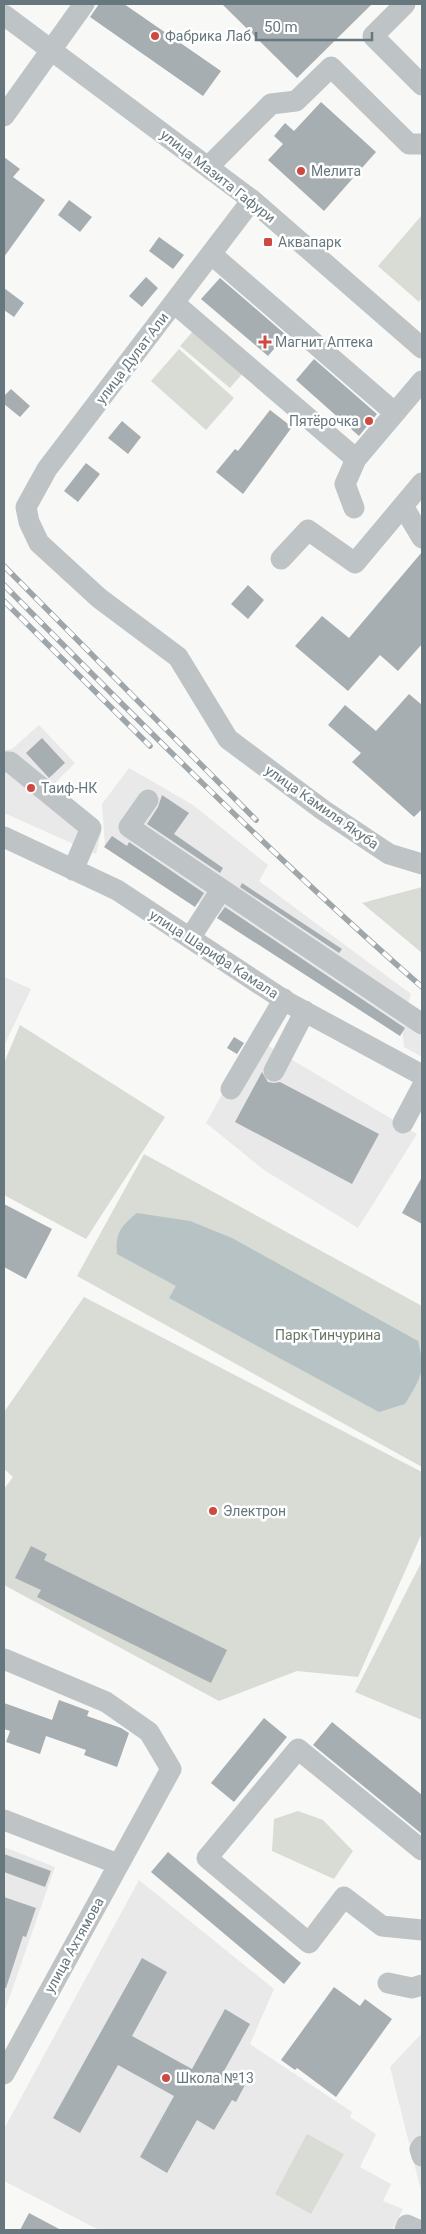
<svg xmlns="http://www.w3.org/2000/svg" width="426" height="2234" font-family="Roboto,sans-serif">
  <rect width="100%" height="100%" fill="#f8f8f6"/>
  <path fill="#e9e9e9" d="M39 725 75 763 56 782 101 833 96 854 4 813V750L12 749Z
    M129 768 193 805 268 865 259 881 411 994 408 1003 422 1014V1057L404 1047 402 1028 105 846 102 804Z
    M4 977 31 989 4 1046Z
    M257 1039 417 1134 358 1228 264 1170 206 1123 251 1043Z
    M4 1847 55 1867 4 2013Z
    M139 1880 274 1989 250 2044 352 2112 350 2117 376 2134 360 2167 391 2184 383 2201 403 2209 392 2230H99L4 2181V2129Z
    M422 2033V2195L390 2067Z"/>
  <path fill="#d9dcd5" d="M422 215V297L419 302 378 266Z
    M194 330 243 373 230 388 180 346Z
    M179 349 234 398 206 430 151 381Z
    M422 887V953L362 903Z
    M20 1025 165 1117 86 1239 4 1195V1063Z
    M144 1154 422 1306V1467L77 1276Z
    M84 1297 422 1472V1533L358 1677 297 1671 219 1701 4 1585V1489L13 1477 4 1469V1412Z
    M422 1561V1720L355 1692Z
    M298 1811 323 1820 353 1851 334 1879 272 1851 274 1819Z
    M307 2134 344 2154 311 2214 275 2194Z"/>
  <path fill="#b6c2c4" d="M137 1213 190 1221 232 1238 418 1341C426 1373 421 1377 405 1404L379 1412 169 1298 176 1286 117 1254C115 1233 121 1226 137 1213Z"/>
  <path fill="#a6aeb2" d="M99 4H124L221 71 203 96 90 17Z
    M222 4H372L297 78Z
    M321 102 376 152 324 211 268 160 283 144 274 136 285 123 294 131Z
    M4 157 20 169 13 177 45 200 4 257Z
    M69 200 92 217 80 232 58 215Z
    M159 237 184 255 173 269 149 251Z
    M146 277 158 288 142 307 129 296Z
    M220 278 286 335 268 356 201 299Z
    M4 288 24 303 14 317 4 310Z
    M314 359 377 414 359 436 296 380Z
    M11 389 30 406 20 417 4 404V396Z
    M270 410 292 427 243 494 216 472 235 449 238 451Z
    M122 421 141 437 128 454 108 438Z
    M86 463 100 474 78 502 64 491Z
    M422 552V644L398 671 380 655 348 691 295 646 322 616 349 638Z
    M248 585 264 600 248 619 231 604Z
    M409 694 422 705V809L414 817 352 762 361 753 328 725 345 705 376 731Z
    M42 738 65 763 49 778 26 753Z
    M162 795 189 813 174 834 223 868 220 873 147 824 158 807Z
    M112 836 127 846 129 842 204 893 195 907 104 847Z
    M242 883 342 949 339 953 240 887Z
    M225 907 405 1028 400 1036 217 918Z
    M234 1037 244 1043 237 1054 227 1048Z
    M262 1072 268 1082 274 1083 280 1082 379 1134 352 1184 235 1122Z
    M422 1177V1224L402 1213Z
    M4 1204 52 1229 26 1279 4 1267Z
    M31 1546 47 1554 44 1560 227 1650 211 1683 37 1597 41 1590 15 1578Z
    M59 1700 89 1711 87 1716 121 1728 129 1733 117 1767 84 1755 86 1750 46 1736 40 1754 6 1742 10 1731 4 1729V1703L52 1720Z
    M264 1718 287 1737 234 1802 211 1783Z
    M332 1722 422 1795V1834L313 1745Z
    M168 1852 301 1963 284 1984 151 1872Z
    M4 1854 51 1871 45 1887 4 1872Z
    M4 1897 36 1908 26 1937 23 1936 6 1988H4Z
    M142 1958 167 1972 132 2036 192 2069 225 2009 250 2024 224 2071 246 2083 236 2102 232 2100 214 2130 197 2120 167 2173 140 2157 174 2096 118 2065 80 2133 53 2118Z
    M334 1987 360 2006 365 1999 392 2019 336 2097 297 2068 295 2070 281 2060Z
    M29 2213 61 2230H20Z"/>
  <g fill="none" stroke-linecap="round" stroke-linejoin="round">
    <path stroke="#bec3c5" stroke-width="21" d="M405 4 373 36 422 85
      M4 15 252 200 422 348
      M4 116 84 4
      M208 167 271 104 296 101 331 67 409 144H422
      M252 200 47 469 26 507 29 522 39 543 99 598 178 657 228 739 323 810 389 854 422 864
      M211 254 395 413
      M174 303 356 459 422 381
      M403 506 422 538
      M354 508 345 484 356 459
      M281 559 308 530 355 563 422 483
      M4 762H10L91 828 73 870
      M148 800 129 827 422 1024
      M4 837 117 890 287 1002 422 1075
      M190 938 221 890
      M274 1071 305 1011
      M231 1089 284 999
      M403 1123 422 1087
      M4 1659 106 1702 149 1732 171 1769 4 2074
      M4 1820 118 1864
      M422 1850 298 1749 207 1858 309 1943 344 1897 382 1926 422 1930
      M388 1983 412 1988 422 1985
      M422 2146 420 2149 422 2156
      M405 2230 407 2225 418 2230"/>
    <defs>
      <path id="rail" d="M4 566 256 820
        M4 585C140 723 277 860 422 987
        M4 601 150 746"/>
    </defs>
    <use href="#rail" stroke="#9ea6a9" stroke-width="5.5"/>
    <use href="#rail" stroke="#fff" stroke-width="4" stroke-dasharray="11" stroke-linecap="butt"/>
  </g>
  <g fill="#cd4a40" stroke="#fff" stroke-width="2">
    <circle cx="155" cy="36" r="5"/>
    <circle cx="301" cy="171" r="5"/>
    <rect x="263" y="237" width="10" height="10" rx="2.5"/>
    <path d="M262.5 334.5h5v5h5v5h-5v5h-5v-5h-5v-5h5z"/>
    <circle cx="369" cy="421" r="5"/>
    <circle cx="31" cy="788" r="5"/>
    <circle cx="213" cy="1511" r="5"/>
    <circle cx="166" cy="2078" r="5"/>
  </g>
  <g text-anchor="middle" stroke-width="5" stroke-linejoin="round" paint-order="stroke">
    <g font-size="14" fill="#66777d" stroke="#fff" text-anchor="start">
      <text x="165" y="41">Фабрика Лаб</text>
      <text x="311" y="176">Мелита</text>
      <text x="278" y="247">Аквапарк</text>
      <text x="275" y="347">Магнит Аптека</text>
      <text x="359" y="426" text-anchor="end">Пятёрочка</text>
      <text x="41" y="793">Таиф-НК</text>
      <text x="223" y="1516">Электрон</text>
      <text x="176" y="2083">Школа №13</text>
    </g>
    <g font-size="14" fill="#66777d" stroke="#fff">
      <text transform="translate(218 176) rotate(38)" y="5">улица Мазита Гафури</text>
      <text transform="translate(132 358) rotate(-53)" y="5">улица Дулат Али</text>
      <text transform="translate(322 807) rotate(35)" y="5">улица Камиля Якуба</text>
      <text transform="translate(214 954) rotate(33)" y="5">улица Шарифа Камала</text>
      <text transform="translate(74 1945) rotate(-61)" y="5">улица Ахтямова</text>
    </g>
    <g font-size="14" fill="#6a7665" stroke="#fff">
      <text x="328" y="1340">Парк Тинчурина</text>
    </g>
  </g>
  <rect width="426" height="2234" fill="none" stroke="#66777d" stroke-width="10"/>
  <path d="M256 32v8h116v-8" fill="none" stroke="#66777d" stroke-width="2.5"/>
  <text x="264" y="32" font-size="15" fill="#66777d" stroke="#ffffff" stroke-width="4" paint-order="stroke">50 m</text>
</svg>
